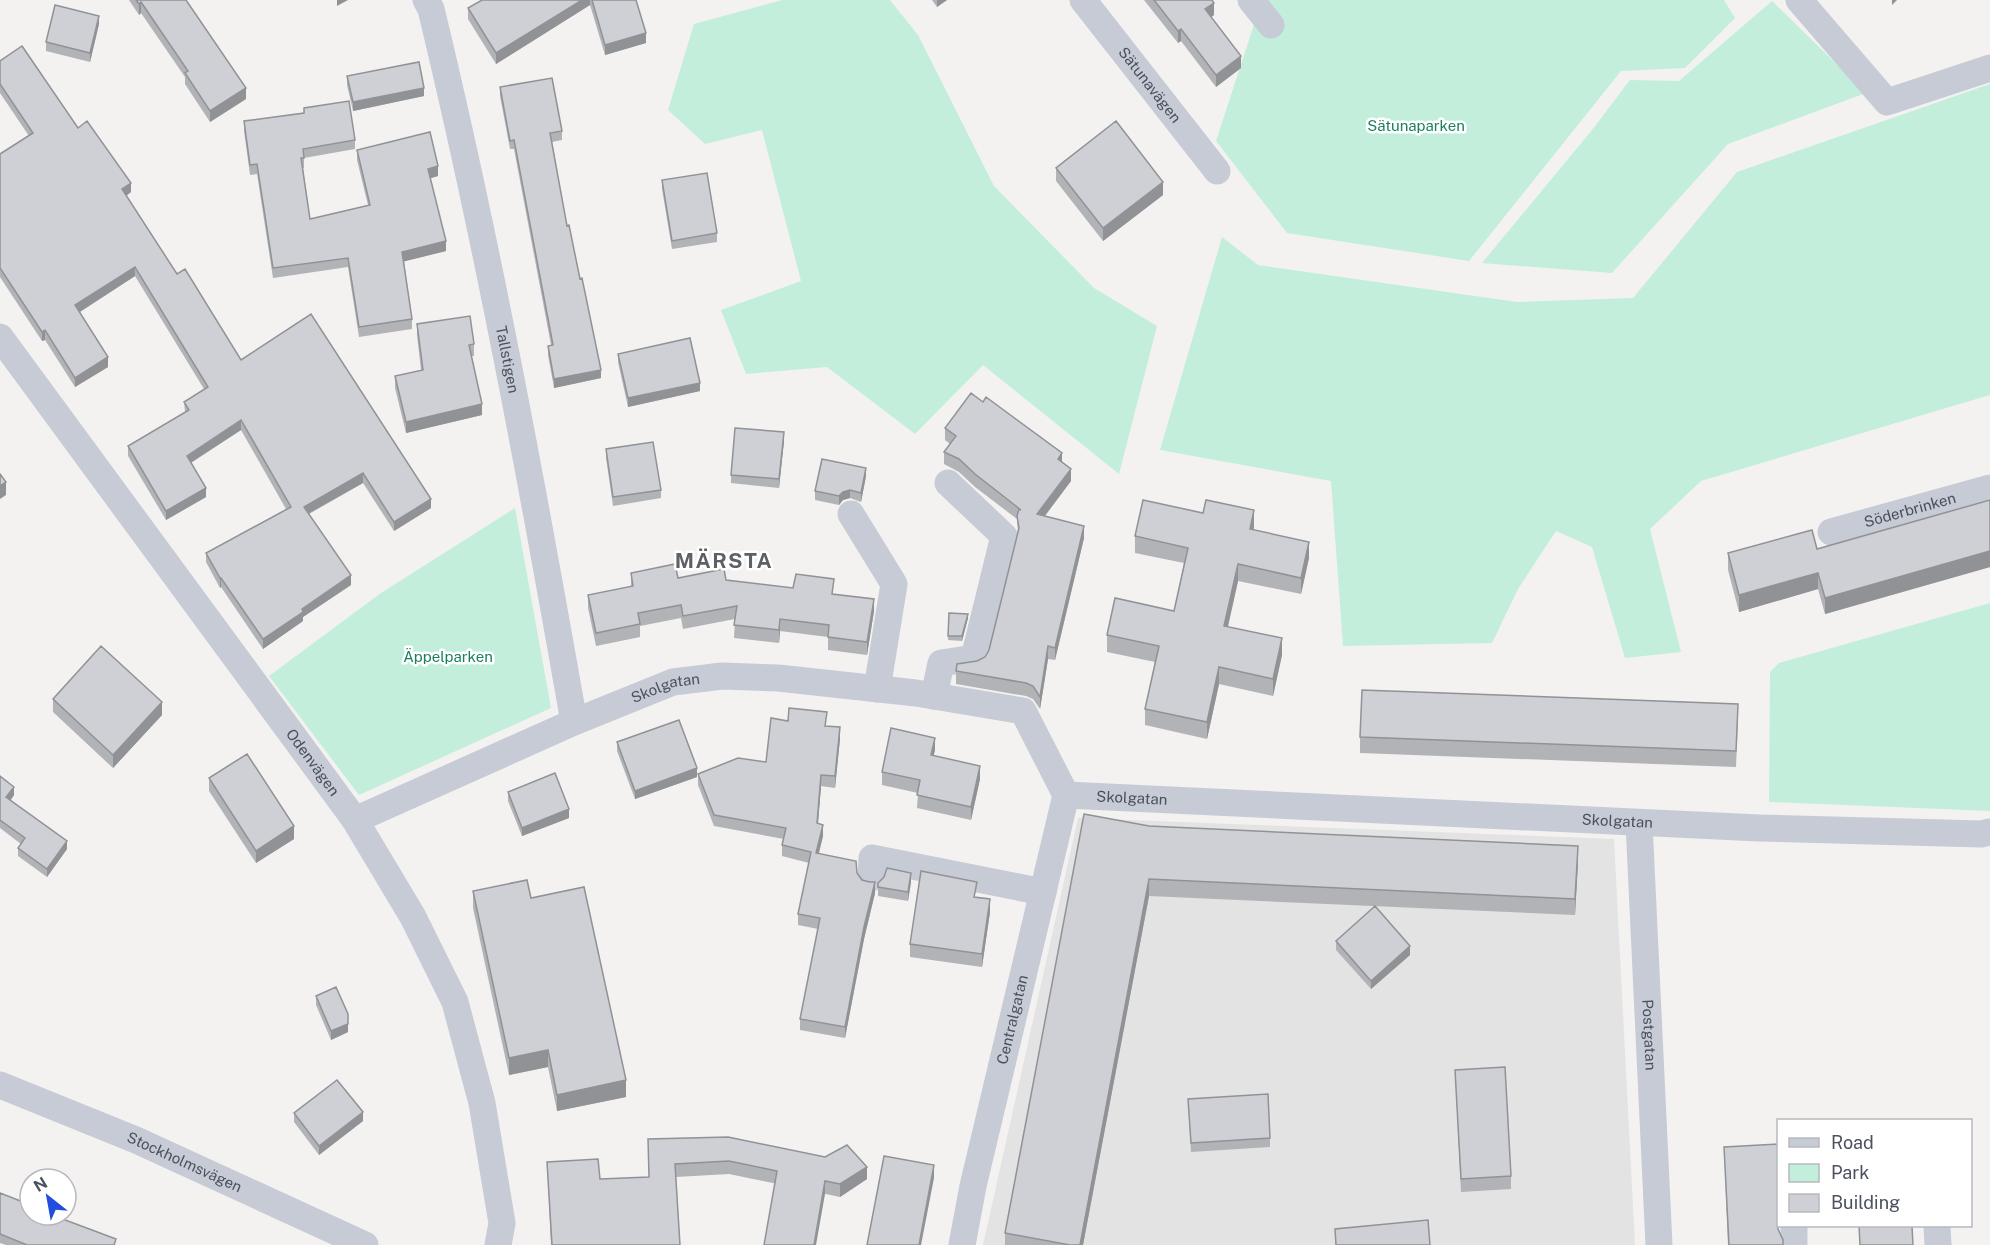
<svg xmlns="http://www.w3.org/2000/svg" width="1990" height="1245" font-family="'Public Sans',sans-serif">
  <rect width="100%" height="100%" fill="#f3f2f1"/>
  <path fill="#e4e3e3" d="M1078 818 1614 839 1635 1245H983Z"/>
  <path fill="#c3eedc" d="M782 0H890L918 35 994 186 1094 288 1157 326 1119 474 983 365 915 434 827 367 746 374 721 310 801 281 762 130 705 144 668 110 694 24Z
    M1262 0H1724L1735 18 1685 68 1621 71 1469 261 1287 233 1216 141Z
    M1772 1 1866 93 1728 144 1612 273 1482 263 1592 130 1630 80 1679 81Z
    M1990 84V395L1701 481 1650 529 1681 652 1625 658 1592 547 1556 531 1518 589 1492 643 1343 646 1331 481 1160 450 1222 237 1258 265 1517 302 1633 298 1737 172Z
    M515 508 551 708 359 795 269 676 381 593Z
    M1990 603V811L1769 802 1770 672 1779 663Z"/>
  <g fill="none" stroke-linecap="round" stroke-linejoin="round">
    <g stroke="#c6cbd5" stroke-width="27">
      <path id="s1" d="M426 0 431 9C488 245 532 483 574 722"/>
      <path id="s2" d="M1083 0 1217 171"/>
      <path d="M1251 0 1271 25"/>
      <path d="M1799 0 1887 102 1990 68"/>
      <path id="s3" d="M0 337 355 820 413 917 455 1002 482 1103 502 1223 498 1245"/>
      <path d="M851 514 894 584 877 689"/>
      <path id="s4" d="M1831 532 1990 488"/>
      <path d="M934 696 941 663 974 658 1004 536 948 483"/>
      <path id="s5" d="M1066 795 1759 828 1981 834 1990 832"/>
      <path id="s6" d="M355 820 574 722 673 682 722 676 778 678 916 693 1023 711 1066 795"/>
      <path id="s7" d="M1639 823 1659 1245"/>
      <path d="M871 878 872 858 1043 892"/>
      <path id="s8" d="M0 1085 136 1140 365 1245"/>
      <path d="M1794 1226V1242"/>
      <path d="M1937 1226 1938 1245"/>
      <path id="s9" d="M962 1245 973 1186 1066 795"/>
    </g>
  </g>
  <path fill="#b1b3b7" d="M129 0H186L246 99 210 122 185 84V77L141 13 139 15Z
    M482 0H636L646 43 605 55 590 5 496 64 468 19V8Z
    M932 0H947L937 7Z
    M1144 0H1212L1214 15 1211 17 1241 68 1216 87 1181 41 1178 43Z
    M99 24 90 62 46 51V42Z
    M0 61 78 128 131 192 126 196 177 274 241 360 431 508 394 531 363 483 309 514 351 585 303 617V621L263 649 221 587 220 588 206 562V553L286 509 241 430 191 463 206 497 166 520 128 456V446L185 412 184 402 204 389 135 276 80 312 108 367 75 387 45 340 42 341 0 277V154L29 136 0 93Z
    M347 76 424 96 353 111 347 85Z
    M500 87 562 131V140L552 142 567 226 601 378 554 388 548 355V346L551 345 514 149H510L500 96Z
    M304 108 355 140V149L304 158V168H303L310 219 368 205 357 160V150L438 176 430 178 446 251 404 261 412 319V329L359 337 348 267 273 278 257 174 250 175 244 131V121L304 113Z
    M1056 168 1163 195 1103 241 1056 181Z
    M662 180 717 233V242L672 249 662 189Z
    M417 324 474 344V356H471L482 415 406 433 395 388V376L421 370 417 335Z
    M618 354 700 391 628 407 618 362Z
    M945 428 1062 463 1071 481 1045 516 1084 538 1055 660 1048 659 1040 709 1033 699 1026 696 956 684V671L985 657 989 650 1018 533 1017 519 975 487 959 472 944 464V452L950 444 945 440Z
    M784 441 779 488 731 483V475Z
    M606 449 661 490V498L613 506 606 458Z
    M866 476 861 502 850 498 843 500 839 505 815 500V491Z
    M1990 500V567L1825 614 1818 589 1739 612 1728 570V553L1817 549Z
    M1254 527 1253 530 1309 558 1301 594 1238 581 1228 627 1282 655 1273 696 1219 684 1207 739 1145 725V709L1155 662 1107 652V635L1174 611 1184 563 1135 553V536Z
    M631 573 678 578 726 580 834 594 874 611 867 655 828 650V637L780 631 779 643 734 638 735 619 683 629 681 618 640 626V637L596 646 588 608V595L631 587Z
    M949 613 968 618 962 641 948 640Z
    M53 699 162 715 113 768 53 712Z
    M1738 721 1736 767 1360 753V737Z
    M826 726 840 739 835 788 821 786 818 824 823 836 819 853 857 873 875 893 864 939 845 1038 800 1030V1019L818 929 798 925V914L809 863 782 856V845L784 839 714 826 698 785V774L766 762Z
    M617 742 697 777 635 799 617 751Z
    M935 750 933 756 980 779 971 820 917 808 918 793 882 785V772Z
    M0 776 14 795 11 800 67 849 47 877 18 856V848L21 844 0 828Z
    M209 778 294 839 256 863 209 791Z
    M508 792 569 818 522 836 508 801Z
    M1149 826 1578 862 1575 915 1149 896 1083 1245H1005V1233Z
    M884 877 911 882 908 901 878 896V887Z
    M473 891 531 898 626 1097 557 1111 548 1067 509 1075 473 908Z
    M976 897 990 912 982 967 910 957V944Z
    M1336 941 1410 955 1371 989 1336 950Z
    M316 996 348 1032 331 1040 316 1005Z
    M1455 1070 1511 1176V1189L1461 1192Z
    M1188 1099 1270 1138V1147L1191 1152Z
    M294 1113 363 1121 319 1155 294 1122Z
    M648 1139 867 1179 840 1197 729 1174 676 1177 680 1245H551L547 1162 600 1179 649 1177Z
    M1724 1147 1778 1229 1783 1245H1728Z
    M0 1193 28 1206 116 1245H6L0 1243Z"/>
  <path fill="#909295" d="M337 0H348L337 6Z
    M582 0H590V5L496 64V53Z
    M937 0H947L937 7Z
    M1892 0H1897L1892 5Z
    M141 2V13L139 15V4Z
    M1214 3V15L1205 22V9Z
    M99 16V24L90 62V53Z
    M1181 29V41L1178 43V31Z
    M646 33V43L605 55V45Z
    M1241 56V68L1216 87V75Z
    M246 88V99L210 122V111Z
    M424 88V96L353 111V102Z
    M438 166V176L428 179V169Z
    M1163 182V195L1103 241V228Z
    M131 183V192L122 199V189Z
    M446 241V251L402 262V252Z
    M135 267V276L75 315V305Z
    M45 330V340L42 341V332Z
    M108 357V367L75 387V378Z
    M601 370V378L554 388V379Z
    M700 383V391L628 407V398Z
    M482 404V415L406 433V422Z
    M241 420V430L187 465V456Z
    M784 432V441L779 488V479Z
    M1062 453V465L1058 459Z
    M866 468V476L861 502V493Z
    M1071 469V481L1037 526V514Z
    M363 473V483L304 516V507Z
    M6 482V495L0 499V486Z
    M206 488V497L166 520V511Z
    M850 490V498L843 500 839 505V496L843 492Z
    M431 499V508L394 531V522Z
    M1254 510V527L1250 546V529Z
    M1084 526V538L1055 660V648Z
    M1309 542V558L1301 594V578Z
    M1990 551V567L1825 614V598Z
    M1238 564V581L1224 643V626Z
    M1818 573V589L1739 612V595Z
    M351 575V585L303 617V621L263 649V639L302 609Z
    M220 578H221V587L220 588Z
    M874 599V611L867 655V642Z
    M968 614V618L962 641V636Z
    M780 619V631L779 643V630Z
    M1282 638V655L1273 696V679Z
    M1048 646V659L1040 709V697Z
    M1219 667V684L1207 739V722Z
    M162 702V715L113 768V755Z
    M840 727V739L835 788V776Z
    M935 738V750L931 768V755Z
    M980 766V779L971 820V807Z
    M697 768V777L635 799V791Z
    M821 775V786L817 835V823Z
    M14 787V795L6 806V797Z
    M569 809V818L522 836V828Z
    M823 825V836L816 864V853Z
    M294 826V839L256 863V851Z
    M67 841V849L47 877V869Z
    M1578 846V862L1575 915V899Z
    M911 873V882L908 901V892Z
    M1149 879V896L1083 1245H1080Z
    M875 882V893L864 939 845 1038V1027L864 927Z
    M990 899V912L982 967V954Z
    M1410 946V955L1371 989V981Z
    M348 1024V1032L331 1040V1031Z
    M548 1050V1067L509 1075V1058Z
    M626 1080V1097L557 1111V1095Z
    M363 1112V1121L319 1155V1146Z
    M934 1165V1178L921 1245H919Z
    M867 1167V1179L840 1197V1184Z
    M825 1181V1194L816 1245H814Z"/>
  <path fill="#ced0d5" stroke="#909295" stroke-width="1.5" d="M136 0H186L246 88 210 111 185 73 188 71 141 2 139 4Z
    M482 0H582L496 53 468 8Z
    M592 0H636L646 33 605 45Z
    M1154 0H1212L1214 3 1205 9 1241 56 1216 75 1181 29 1178 31Z
    M55 5 99 16 90 53 46 42Z
    M22 46 78 128 87 121 131 183 122 189 177 274 185 269 241 360 311 314 431 499 394 522 363 473 304 507 351 575 302 609 303 612 263 639 221 578H220L206 553 291 507 241 420 187 456 206 488 166 511 128 446 189 410 184 402 208 387 135 267 75 305 108 357 75 378 45 330 42 332 0 268V154L33 133 0 84V61Z
    M419 62 424 88 353 102 347 76Z
    M552 78 562 131 550 133 567 226 569 225 580 279 582 278 601 370 554 379 548 346 553 345 514 140 510 141 500 87Z
    M349 101 355 140 303 149 304 158H301L310 219 370 205 357 150 430 132 438 166 428 169 446 241 402 252 412 319 359 327 348 258 273 268 257 164 250 165 244 121 304 113V108Z
    M1116 121 1163 182 1103 228 1056 168Z
    M707 173 717 233 672 241 662 180Z
    M470 316 474 344 469 345 482 404 406 422 395 376 423 370 417 324Z
    M690 338 700 383 628 398 618 354Z
    M971 393 983 402 986 397 1062 453 1058 459 1071 469 1037 514 1084 526 1055 648 1048 646 1040 697 1033 686 1026 683 956 671 957 664 977 661 985 657 989 650 1019 528 1017 516 1019 509 1021 510 975 474 959 459 944 452 956 436 945 428Z
    M735 428 784 432 779 479 731 475Z
    M653 442 661 490 613 497 606 449Z
    M822 459 866 468 861 493 850 490 843 492 839 496 815 491Z
    M0 474 6 482 0 486Z
    M1143 500 1203 513 1206 500 1254 510 1250 529 1309 542 1301 578 1238 564 1224 626 1282 638 1273 679 1219 667 1207 722 1145 709 1159 646 1107 635 1115 598 1174 611 1188 548 1135 536Z
    M1990 500V551L1825 598 1818 573 1739 595 1728 553 1812 530 1817 549Z
    M675 564 678 578 724 569 726 580 793 588 796 574 834 579 832 594 874 599 867 642 828 637 829 625 780 619 779 630 734 625 737 606 683 616 681 605 638 613 640 624 596 633 588 595 633 586 631 573Z
    M949 613 968 614 962 636H948Z
    M101 646 162 702 113 755 53 699Z
    M1362 690 1738 704 1736 751 1360 737Z
    M789 708 827 712 825 726 840 727 835 776 821 775 817 823 823 825 816 853 856 861 857 873 862 880 870 882H875L864 927 845 1027 800 1019 820 918 798 914 811 852 782 845 786 828 714 815 698 774 738 758 766 762 771 718 788 721Z
    M679 720 697 768 635 791 617 742Z
    M891 728 935 738 931 755 980 766 971 807 917 795 920 780 882 772Z
    M247 754 294 826 256 851 209 778Z
    M555 773 569 809 522 828 508 792Z
    M0 776 14 787 6 797 67 841 47 869 18 848 25 838 0 820Z
    M1084 814 1149 826 1578 846 1575 899 1149 879 1080 1245H1070L1005 1233Z
    M887 868 911 873 908 892 878 887V883L884 877Z
    M921 871 977 882 974 897 990 899 982 954 910 944Z
    M527 880 531 898 584 887 626 1080 557 1095 548 1050 509 1058 473 891Z
    M1375 906 1410 946 1371 981 1336 941Z
    M336 987 348 1014V1024L331 1031 316 996Z
    M1505 1067 1511 1176 1461 1179 1455 1070Z
    M337 1080 363 1112 319 1146 294 1113Z
    M1268 1094 1270 1138 1191 1143 1188 1099Z
    M728 1137 825 1157 847 1145 867 1167 840 1184 825 1181 814 1245H764L777 1171 729 1161 675 1164 680 1245H552L547 1162 598 1159 600 1179 649 1177 648 1139Z
    M1778 1144V1229L1783 1240V1245H1729L1724 1147Z
    M884 1156 934 1165 919 1245H867Z
    M0 1193 28 1204 27 1206 30 1207V1215H52L116 1239 114 1245H27L0 1234Z
    M1428 1220 1430 1245H1336L1335 1229Z
    M1859 1226H1912L1913 1245H1860Z"/>
  <g text-anchor="middle" stroke-width="5" stroke-linejoin="round" paint-order="stroke">
    <g font-size="15" fill="#4a505e" stroke="#fff">
      <text dy="5" stroke="none"><textPath href="#s2" startOffset="108">Sätunavägen</textPath></text>
      <text dy="5" stroke="none"><textPath href="#s1" startOffset="369">Tallstigen</textPath></text>
      <text dy="5" stroke="none"><textPath href="#s4" startOffset="82">Söderbrinken</textPath></text>
      <text dy="5" stroke="none"><textPath href="#s6" startOffset="338">Skolgatan</textPath></text>
      <text dy="5" stroke="none"><textPath href="#s3" startOffset="528">Odenvägen</textPath></text>
      <text dy="5" stroke="none"><textPath href="#s5" startOffset="66">Skolgatan</textPath></text>
      <text dy="5" stroke="none"><textPath href="#s5" startOffset="552">Skolgatan</textPath></text>
      <text dy="5" stroke="none"><textPath href="#s9" startOffset="231">Centralgatan</textPath></text>
      <text dy="5" stroke="none"><textPath href="#s7" startOffset="212">Postgatan</textPath></text>
      <text dy="5" stroke="none"><textPath href="#s8" startOffset="200">Stockholmsvägen</textPath></text>
    </g>
    <g font-size="15" fill="#1b7f60" stroke="#fff">
      <text x="1416" y="131">Sätunaparken</text>
      <text x="448" y="662">Äppelparken</text>
    </g>
    <g font-size="21" font-weight="bold" letter-spacing="1.5" fill="#5e6066" stroke="#fff">
      <text x="724" y="568">MÄRSTA</text>
    </g>
  </g>
  <rect x="1777" y="1119" width="195" height="108" fill="#ffffff" stroke="#b7b9bf" stroke-width="1.5"/>
  <rect x="1789" y="1138" width="30" height="9" fill="#c6cbd5" stroke="#b7b9bf" stroke-width="1.5"/>
  <text x="1831" y="1149" font-size="18" fill="#4a505e">Road</text>
  <rect x="1789" y="1164" width="30" height="18" fill="#c3eedc" stroke="#b7b9bf" stroke-width="1.5"/>
  <text x="1831" y="1179" font-size="18" fill="#4a505e">Park</text>
  <rect x="1789" y="1194" width="30" height="18" fill="#ced0d5" stroke="#b7b9bf" stroke-width="1.5"/>
  <text x="1831" y="1209" font-size="18" fill="#4a505e">Building</text>
  <g transform="translate(48 1197) rotate(329)"><circle r="28" fill="#ffffff" stroke="#b7b9bf" stroke-width="1.5"/>
  <path d="M0-4.5L10 22L0 15L-10 22Z" fill="#214ede"/>
  <text y="-9" font-size="16" font-weight="bold" text-anchor="middle" fill="#4a505e">N</text>
  </g>
</svg>
